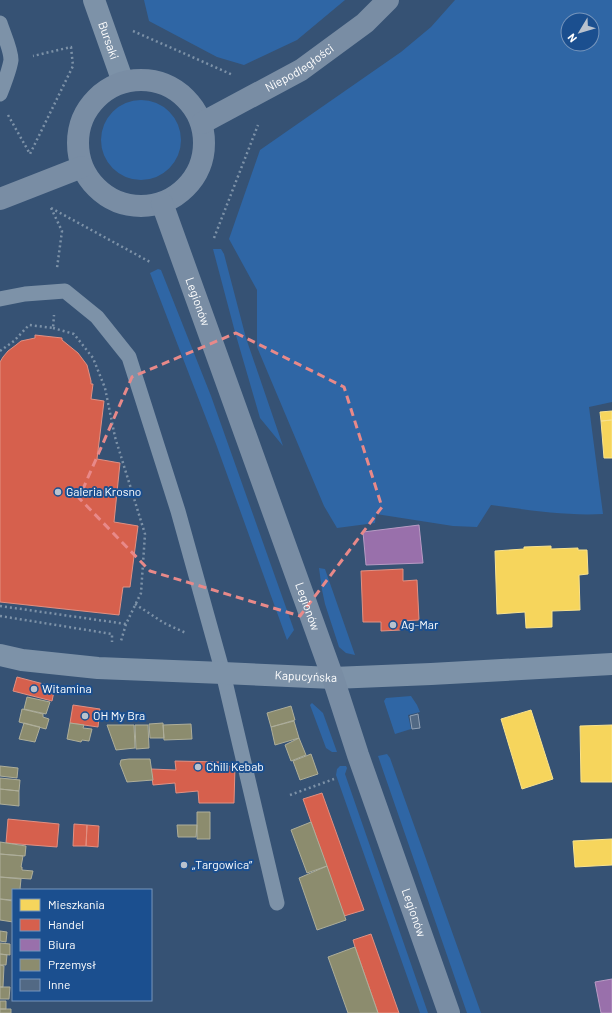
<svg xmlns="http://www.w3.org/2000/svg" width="612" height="1013" font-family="Barlow,sans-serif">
  <rect width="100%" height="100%" fill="#365274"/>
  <path fill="#2f66a5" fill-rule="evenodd" d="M144 0H345L297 40 244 65 217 57 149 21Z
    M455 0H612V402L589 407 603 514C566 516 528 510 491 505L477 527 453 526 376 514 375 523 337 528 324 506 257 347V290L229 239 260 150 401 52 431 27ZM568 20H592V44H568Z
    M101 140a40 40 0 1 1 80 0a40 40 0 1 1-80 0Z
    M213 249H221L224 254 246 338 283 446 260 418 235 332Z
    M158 269 161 270 211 396 294 630 287 640 216 444 150 273Z
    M319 568 325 569 355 655 346 653 339 647 325 604 322 590Z
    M411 696 417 705 420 712 408 715 411 729 395 734 384 701 386 698Z
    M312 703 323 713 337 752H332L326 748 310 705Z
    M387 754 390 758 481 1013H467L378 756Z
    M340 766H346L347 768 345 774 428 1013H420L336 775 337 769Z"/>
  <path fill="#f6d55c" stroke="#f9e28d" d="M612 411V420L601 421 600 412Z
    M612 420V458H604L601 421Z
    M551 546V549L578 548V550H587L588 574 579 575 580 610 552 611V627L526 628 525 612 497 614 495 551 524 549V547Z
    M531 710 553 779 522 789 501 719Z
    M612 725V782H581L580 726Z
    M612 839V865L575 867 573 841Z"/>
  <path fill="#d6604d" stroke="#e29082" d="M35 335 62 338V340L78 353 87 365 91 381V384H93L91 399 104 401 97 459 120 463 114 522 138 526 130 587H123L119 615 0 602V362L3 357 8 351 16 345 21 341 35 338Z
    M403 569V581L417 580 419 620 401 621V630L381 631V622H363L361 571Z
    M17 677 55 687 52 701 13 691Z
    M73 705 100 709 98 727 70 723Z
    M175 761 219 762 220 767 235 766 234 803H199L198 791 176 793 175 783 153 785 151 769 176 770Z
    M322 793 364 910 344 916 303 799Z
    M8 819 59 824 57 847 6 843Z
    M74 824 87 825 86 846H73Z
    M87 825 99 826 98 847 86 846Z
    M371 934 399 1013H378L355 947 353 940Z"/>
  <path fill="#9970ab" stroke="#b89bc4" d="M419 525 423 563 366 565 363 532Z
    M612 979V1013H601L595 982Z"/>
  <path fill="#8c8c6e" stroke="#aeae9a" d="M27 697 50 702 46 714 24 709Z
    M291 706 295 720 271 727 267 713Z
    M22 709 43 714V717L49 719 46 729 19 722Z
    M294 721 299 738 275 745 271 727Z
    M24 723 40 727 35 742 19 739Z
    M70 723 84 725 83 728 92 729 89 741 82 740 81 742 67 739Z
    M163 723 164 738H150L149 724Z
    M191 724 192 739 164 740 163 725Z
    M107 725H134L135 748 116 750Z
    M135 725H148L149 748 136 749Z
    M299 738 306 755 291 761 285 745Z
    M311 754 318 774 300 780 293 761Z
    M129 759H150L153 780 127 782 120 764 121 760Z
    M0 766 18 768 17 778 0 776Z
    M0 778 20 780 19 791 0 789Z
    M0 789 19 791V806L0 804Z
    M197 812H210V839H197Z
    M311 822 327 866 307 873 291 830Z
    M177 825H197L196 837H178Z
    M0 842 26 846 25 856 0 854Z
    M0 854 23 856 21 867H22V870L33 871 31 879 0 877Z
    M327 866 346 920 317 930 299 878Z
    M0 877 21 879 20 889 24 890H13V900L0 899Z
    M0 899 13 901V922L0 920Z
    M0 931 7 932 6 942 0 941Z
    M0 943 10 944V955L0 954Z
    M355 947 378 1013H348L328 957Z
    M0 954 7 955 6 965H0Z
    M0 965 4 966 3 987H0Z
    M0 987H10L9 999H0Z
    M0 1001H6V1009H0Z
    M0 1009H11V1013H0Z"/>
  <path fill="#526984" stroke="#92a2b6" d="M418 714 420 728 412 729 410 716Z"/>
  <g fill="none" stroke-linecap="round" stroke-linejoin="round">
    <path stroke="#7d92a8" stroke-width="2.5" stroke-dasharray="2 3" stroke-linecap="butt" d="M133 31 233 75
      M8 115 30 154 73 66 71 47 33 56
      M51 208 62 231 57 268
      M51 208 150 262
      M214 238 258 125
      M53 328 74 334 93 358 105 388 115 437 145 534 141 593 126 624 121 641
      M0 351 14 341 29 325 53 328 54 315
      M135 604 164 623 186 633
      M0 606 126 624
      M0 616 112 634V642
      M290 795 334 779"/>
    <path stroke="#7d92a8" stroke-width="15" d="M0 23C3 33 11 49 11 60 10 68 3 87 0 94
      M0 299 25 294 65 291 97 317 129 357 178 511 223 673 277 903"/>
    <path stroke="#7d92a8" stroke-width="22" id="s1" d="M0 655 22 660 98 668 223 673 333 678 431 674 612 664"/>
    <path stroke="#7d92a8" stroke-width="22" id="s2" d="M94 0 123 82"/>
    <g stroke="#798da4" stroke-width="22">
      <circle cx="141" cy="143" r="63"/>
      <path id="s3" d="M202 123 301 70 365 23 388 0"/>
      <path d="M0 199 82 167"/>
      <path id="s4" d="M162 203 333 678 358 755 449 1013"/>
    </g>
  </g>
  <path fill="none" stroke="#e88989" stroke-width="3" stroke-dasharray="8 5" stroke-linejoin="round" d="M236 333 344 387 382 507 300 616 150 571 79 498 132 377Z"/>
  <g fill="#b9c2ce" stroke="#1b4f8f" stroke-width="1.5">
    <circle cx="58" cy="492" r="4"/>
    <circle cx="393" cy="625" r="4"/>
    <circle cx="34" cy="689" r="4"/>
    <circle cx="85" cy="716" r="4"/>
    <circle cx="198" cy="767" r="4"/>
    <circle cx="184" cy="865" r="4"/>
  </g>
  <g text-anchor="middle" stroke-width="4" stroke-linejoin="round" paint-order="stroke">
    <g font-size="12" fill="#fff" stroke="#1b4f8f">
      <text dy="4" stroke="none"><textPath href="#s2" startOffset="43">Bursaki</textPath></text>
      <text dy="4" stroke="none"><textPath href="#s3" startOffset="112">Niepodległości</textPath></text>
      <text dy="4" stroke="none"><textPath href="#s4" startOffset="105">Legionów</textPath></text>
      <text dy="4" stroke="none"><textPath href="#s4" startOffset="429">Legionów</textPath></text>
      <text dy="4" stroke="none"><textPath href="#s1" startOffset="307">Kapucyńska</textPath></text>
      <text dy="4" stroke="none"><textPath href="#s4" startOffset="753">Legionów</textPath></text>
    </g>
    <g font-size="12" fill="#fff" stroke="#1b4f8f" text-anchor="start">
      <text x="66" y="496">Galeria Krosno</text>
      <text x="401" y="629">Ag-Mar</text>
      <text x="42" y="693">Witamina</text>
      <text x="93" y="720">OH My Bra</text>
      <text x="206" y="771">Chili Kebab</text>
      <text x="192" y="869">„Targowica”</text>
    </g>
  </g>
  <rect x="12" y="889" width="140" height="112" fill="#1b4f8f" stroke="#7695bc"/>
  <rect x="20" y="899" width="20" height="12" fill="#f6d55c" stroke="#7695bc"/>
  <text x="48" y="909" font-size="12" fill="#ffffff">Mieszkania</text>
  <rect x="20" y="919" width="20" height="12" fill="#d6604d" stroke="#7695bc"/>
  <text x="48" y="929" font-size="12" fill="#ffffff">Handel</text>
  <rect x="20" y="939" width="20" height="12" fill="#9970ab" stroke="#7695bc"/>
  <text x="48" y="949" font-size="12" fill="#ffffff">Biura</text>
  <rect x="20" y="959" width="20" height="12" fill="#8c8c6e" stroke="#7695bc"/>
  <text x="48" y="969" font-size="12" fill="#ffffff">Przemysł</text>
  <rect x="20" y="979" width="20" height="12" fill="#526984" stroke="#7695bc"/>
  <text x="48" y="989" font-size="12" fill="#ffffff">Inne</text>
  <g transform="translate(580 32) rotate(232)"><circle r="19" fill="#1b4f8f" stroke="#7695bc"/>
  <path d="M0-3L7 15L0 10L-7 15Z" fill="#b9c2ce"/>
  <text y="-6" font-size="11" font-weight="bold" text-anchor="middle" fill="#ffffff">N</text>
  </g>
</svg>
